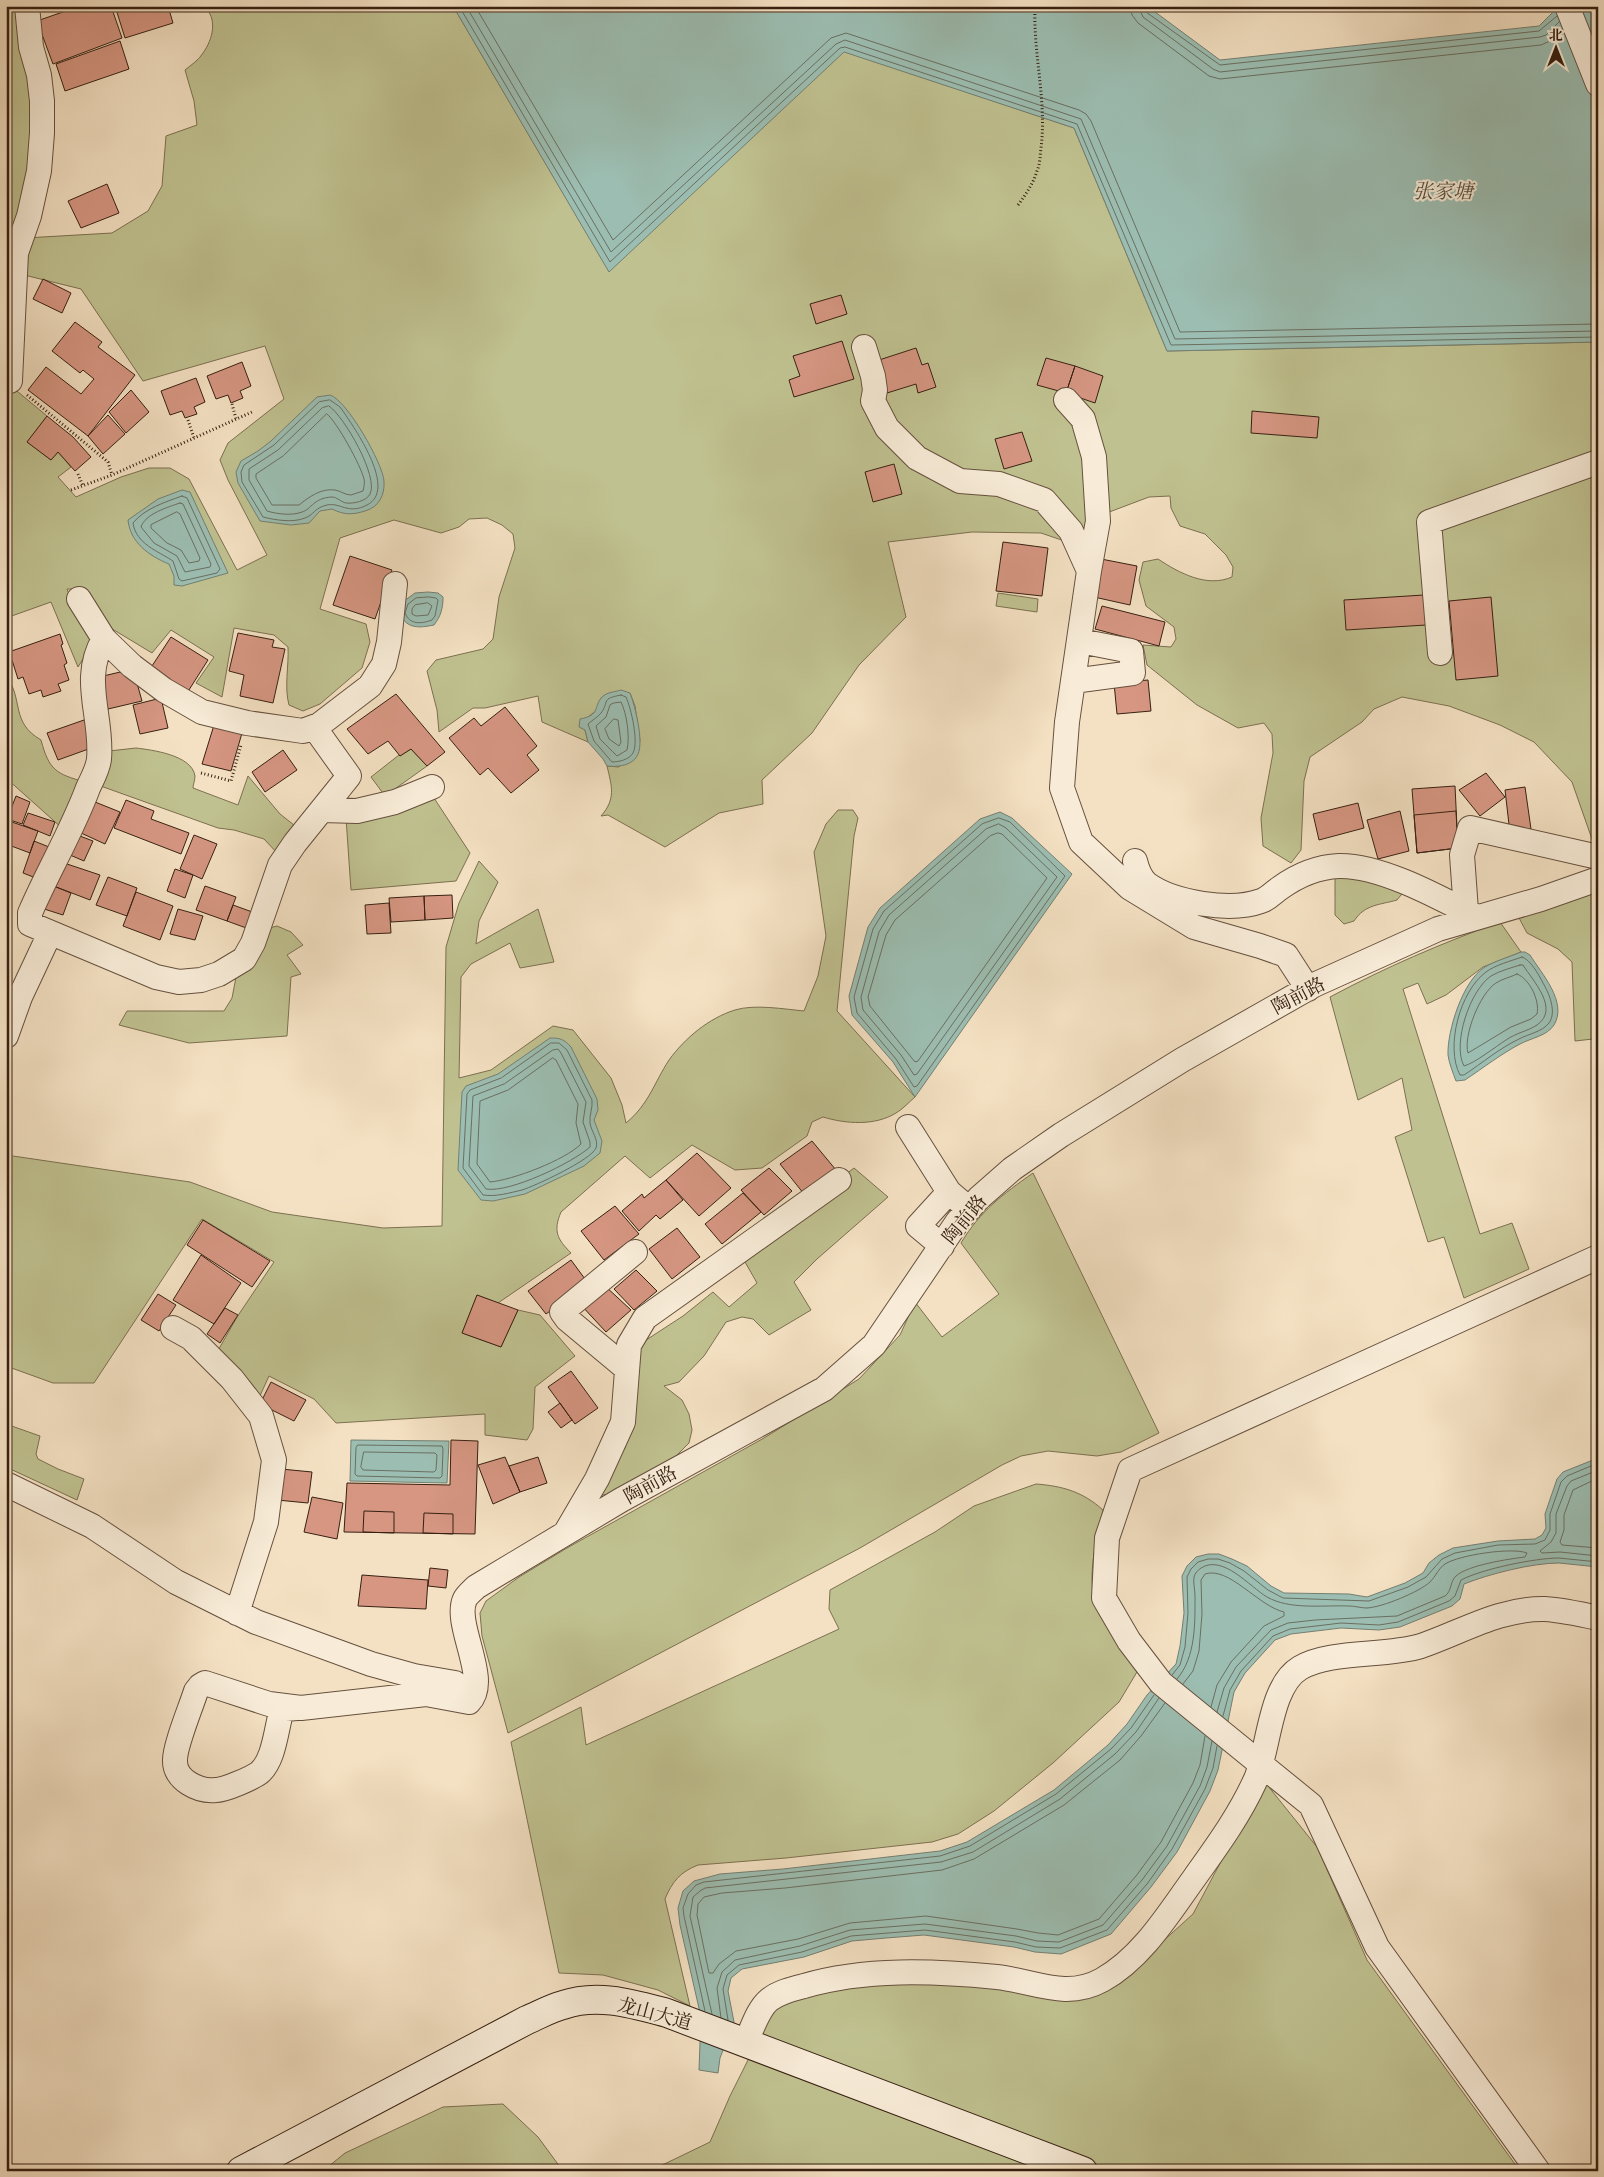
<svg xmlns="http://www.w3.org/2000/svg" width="1604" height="2177" font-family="'IM FELL English','Noto Serif SC',serif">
  <rect width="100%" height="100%" fill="#f4e1c3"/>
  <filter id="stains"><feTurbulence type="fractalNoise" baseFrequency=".004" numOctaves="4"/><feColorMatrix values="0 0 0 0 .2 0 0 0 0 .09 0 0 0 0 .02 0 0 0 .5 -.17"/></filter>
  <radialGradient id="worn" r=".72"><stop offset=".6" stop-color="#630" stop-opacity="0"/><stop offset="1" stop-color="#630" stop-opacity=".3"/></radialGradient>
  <path fill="#c0c190" stroke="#7c7050" d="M6 6H21L30 83 34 157 18 218 6 249Z
    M204 6H453L609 271 844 51 1074 128 1167 351 1598 342V843L1593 842 1572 782 1534 742 1500 725 1449 706 1402 697 1374 709 1362 722 1310 757 1304 781 1301 850 1291 863 1263 846 1261 818 1273 753 1272 734 1264 723 1238 728 1197 705 1147 665 1143 645 1171 647 1176 639 1174 627 1146 606 1139 580 1143 562 1158 559C1179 573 1207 588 1232 577L1233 567 1226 555 1205 534 1180 526 1171 508 1170 496 1149 497 1104 514 1085 548 1041 533 972 532 888 542 906 617 859 665 812 733 762 780 763 804 719 813 665 847 608 815 601 816C616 799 612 787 607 766L619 767 640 741 635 706 630 693 601 698 597 710 588 717 585 730 588 742 542 722 538 696 485 708H473L439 732 437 710 427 671 436 660 483 649 493 639 499 597 515 548 513 534 502 525 487 518 469 519 459 527 441 533 394 520 340 538 320 609 366 624 370 642 362 668 320 704 303 711 289 705C284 687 289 666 288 647L274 635 234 628 222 697 196 683 214 657 171 630 152 653 104 624 91 595 74 589H67L73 604 95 640 78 667 51 602 6 618V382L47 416 27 442 51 460 58 452 71 467 58 477 76 497 121 477 149 468H170L189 479 237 570 267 555 228 480 220 460 228 443 284 399 265 346 143 381 81 289 20 274 25 238 112 233 148 211 162 186 166 136 197 125 194 101 185 70C191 65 199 60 203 53 213 39 218 19 204 6Z
    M998 593 1038 599 1037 612 996 606Z
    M6 675C24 700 10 722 41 740 49 770 56 774 85 782L63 829 6 778Z
    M136 748C152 750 192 755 195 776 195 780 193 785 193 788L238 805 248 776 280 814 299 829 279 855 264 839 234 830 218 828 95 784 109 751Z
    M411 749 427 766 385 796 371 777 399 755 400 756Z
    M434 798 470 853 456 881 351 890 346 818Z
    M838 810H853L858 818 854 836 837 1011 915 1097C909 1102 903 1109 896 1113 875 1126 846 1124 823 1117L812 1122 807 1136 762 1168 735 1170 692 1145 650 1178 625 1156 561 1212C553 1231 557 1239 571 1253L498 1303 477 1295 462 1333 501 1347 518 1310 540 1315 575 1356 535 1387 533 1429 527 1440 485 1435V1414L336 1423 314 1399 269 1376 258 1400 216 1354 237 1317 274 1262 202 1219 94 1383H53L6 1366V1155L190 1182 272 1212 383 1228 442 1226 446 947 459 903 479 861 498 882 479 921 476 944 538 909 554 962 520 968 510 943 471 964 461 977 459 1078 491 1070 553 1026 573 1030 611 1078 622 1105 626 1123C649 1104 654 1083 669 1060 685 1038 709 1018 735 1010 754 1004 784 1009 804 1011L818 976 826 936 814 852 826 824Z
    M1337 873 1405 890 1397 900C1380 905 1365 904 1354 921L1344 924 1335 915V879L1330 875Z
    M1598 887V1147L1593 1039 1575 1041 1572 962 1558 949 1527 933 1518 916Z
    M1500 922 1521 952 1483 967 1446 995 1427 1004 1418 983 1403 989 1480 1234 1512 1223 1529 1269 1464 1298 1444 1237 1428 1242 1395 1137 1412 1130 1402 1078 1358 1100 1330 997C1386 967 1440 944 1500 922Z
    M277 926 291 932 303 945 287 955 301 974 291 977 287 1036 189 1043 119 1025 127 1011H224L232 998 237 972 266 929Z
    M854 1168 888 1197 817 1259 794 1282 811 1310 769 1335 753 1319 742 1317 726 1322 704 1356 679 1382 664 1386 682 1400 689 1414 692 1430 689 1443 668 1464 613 1494 602 1495 598 1490 625 1448 632 1416 640 1344 683 1316 713 1292 729 1307 757 1283 741 1255Z
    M1033 1173 1159 1433 1121 1452 1097 1456 1048 1451 1021 1456 1002 1465 860 1548 508 1733 482 1636 480 1613 486 1601 519 1577 567 1548 764 1438 859 1379 900 1335 915 1302 942 1337 999 1294 961 1243C981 1210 1002 1195 1033 1173Z
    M6 1424 40 1436 36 1454 38 1459 58 1469 84 1479 77 1500 6 1467Z
    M1036 1484C1063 1486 1083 1492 1103 1510 1097 1538 1088 1570 1094 1598 1098 1620 1125 1653 1137 1672L1119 1702 1053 1763 994 1811 958 1834 932 1842 786 1858 698 1865C680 1872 672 1882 665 1899L690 2006 658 1990 603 1975 559 1973 511 1742 581 1707 586 1745 839 1629 829 1609 830 1590 935 1532 974 1506Z
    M1264 1781 1317 1847 1367 1960 1520 2171H650L710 2142 730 2096 776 2004 823 1982 1119 1981 1193 1914Z
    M503 2104 538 2137 563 2171H323L345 2153 443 2107Z"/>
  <path fill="#9cbeb2" stroke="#747f72" d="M453 6H1147L1220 60 1539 26 1559 6H1598V342L1167 351 1074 128 844 52 609 272Z
    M330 395C347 400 383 464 384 481 385 495 379 507 365 511 352 515 344 515 332 509L320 511 309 523 291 525 260 521 238 483 236 472 241 461 258 451 271 441 317 397Z
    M182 490 190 492 228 573 182 586 174 585V576L169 564C149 556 130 542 128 520L158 499Z
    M428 592 438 593 443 597C443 608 441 616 434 625 419 628 408 629 400 615L404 601 415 593Z
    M621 690 630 693C635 706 644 741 638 754 633 766 618 767 607 766L603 759 588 742 585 730 579 727 580 719C601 715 593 707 602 697 607 692 615 692 621 690Z
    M1000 812 1012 818 1072 874 915 1097 893 1062 852 1015 849 996 868 927 880 908 980 819Z
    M1521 952H1525L1530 955C1541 973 1568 1002 1554 1025 1547 1036 1531 1038 1520 1044 1501 1054 1483 1068 1465 1080L1456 1081C1453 1073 1449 1063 1448 1055 1447 1031 1463 980 1485 967 1495 961 1509 957 1521 952Z
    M550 1038C560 1038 564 1039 571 1047L597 1099 598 1110 594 1120 602 1141 600 1153 584 1166 525 1194 493 1201 481 1200 458 1170 462 1092 466 1086 498 1074Z
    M351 1440 449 1441 447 1483 350 1481Z
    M1598 1458V1567C1585 1566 1572 1564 1559 1563 1532 1563 1489 1574 1464 1584L1460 1599 1452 1606 1400 1627 1379 1630 1341 1628 1291 1634 1275 1640 1245 1673 1234 1692 1218 1770 1210 1791 1177 1852 1151 1887 1111 1934 1061 1954 1035 1952 1014 1947 924 1935 886 1938 852 1941 804 1957 742 1969 731 1978 728 1991 734 2022 720 2058 718 2073 699 2070 701 2017 680 1925 678 1908 683 1891 694 1881 720 1874 783 1869 940 1851 967 1842 1054 1790 1108 1745 1127 1724 1147 1695 1176 1664 1180 1646 1184 1613 1182 1576 1187 1566 1196 1557 1208 1554H1219L1232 1559 1247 1566 1271 1586 1284 1593 1349 1594 1367 1597 1405 1583 1423 1573 1429 1563 1439 1555 1453 1548 1498 1541 1535 1539 1542 1535 1546 1528 1545 1514 1557 1479 1563 1472Z"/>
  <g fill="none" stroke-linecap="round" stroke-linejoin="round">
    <path stroke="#6a6f62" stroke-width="1" d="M459 6 610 262 840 48 845 47 1077 124 1171 345 1598 337
      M466 6 611 252 836 44 845 40 1081 119 1175 339 1598 331
      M475 6 613 240 831 38 846 33 1079 110 1086 114 1091 121 1180 332 1598 324
      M1130 6 1132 15 1138 23 1209 76 1220 79 1541 45 1550 41 1562 29
      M1138 6 1143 17 1213 69 1220 72 1540 37 1546 35 1559 22
      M1144 6 1146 12 1220 65 1539 31 1557 16
      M330 400 340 407 345 414C357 432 397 490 367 505 348 515 340 502 327 505 314 508 314 515 305 518 293 523 275 520 263 517L242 482 241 472 244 465 274 445 319 402Z
      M329 406C344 416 379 477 370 494 367 501 353 504 346 503 341 502 337 497 332 497 313 498 312 509 302 512 292 516 277 514 267 511L249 480V469L278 450 322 408Z
      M327 414C337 422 361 466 364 479 365 483 364 486 363 491L351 495C345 495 341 491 335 490 321 488 309 497 299 505H272L256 478V474L283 456Z
      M182 496 187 498 220 569 217 573 182 581 179 579 173 561C158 551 136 544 133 523 144 509 165 502 182 496Z
      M180 503 183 504 211 564 210 567 185 572 177 556 154 543 141 527C145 514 168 507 180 503Z
      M177 512 180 514 200 558 199 561 189 563 181 550 167 543 151 528V525Z
      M429 597 436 598 438 600 435 616 432 620C421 624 410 625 405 613L408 604 416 598Z
      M428 603 432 606 428 615 416 616 412 614V609L415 605Z
      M621 695 626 697C631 708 639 742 633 753 629 760 618 762 612 762L594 741 588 724C591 721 598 717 601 713 610 701 600 699 621 695Z
      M614 703 621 702C627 714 630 737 627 750L617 756 600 739 596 726 606 717 610 705Z
      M614 719 618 720 621 742 619 746 609 739 605 729Z
      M999 818 1010 822 1065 876 917 1086 914 1087 896 1059 857 1013 854 997 873 929 884 911 982 824Z
      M999 824 1006 828 1057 877 917 1074 914 1075 901 1055 863 1010 861 997 879 932 889 915 986 829Z
      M998 833 1002 834 1047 878 918 1061 915 1062 870 1006 868 997 886 935 895 920 990 836Z
      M1522 957C1530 959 1539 975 1543 983 1549 993 1557 1012 1549 1023 1542 1032 1528 1034 1519 1039 1500 1048 1482 1063 1464 1075H1460C1445 1047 1460 991 1486 972 1495 965 1511 961 1522 957Z
      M1520 965H1523C1533 981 1560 1009 1537 1025 1528 1031 1516 1033 1506 1040 1495 1047 1475 1063 1464 1066 1452 1044 1470 990 1491 976 1499 971 1511 968 1520 965Z
      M1517 974C1530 979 1540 1001 1537 1014L1531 1019 1511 1027 1468 1053C1463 1036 1480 993 1496 983 1502 979 1511 977 1517 974Z
      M551 1043H559L567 1050 592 1100C593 1108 589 1115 590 1123 591 1131 599 1140 596 1148 591 1160 535 1186 522 1190 509 1193 496 1197 483 1195L463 1168 467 1094 470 1090 501 1078Z
      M553 1050 558 1049 561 1053 586 1102 583 1122 590 1142V1147C572 1163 510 1193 486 1189L469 1166 473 1096 504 1084Z
      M553 1058 556 1060 578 1104 576 1123 581 1144C565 1160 513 1180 490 1182L477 1164 480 1101 508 1090Z
      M358 1445 442 1446 443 1449 442 1476 440 1478 357 1476 355 1474 356 1448Z
      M364 1452 435 1453 437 1455 436 1470 434 1472 363 1470 361 1467Z
      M1598 1470 1571 1481 1567 1486 1556 1514V1533L1551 1542 1540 1551 1542 1553 1560 1552 1598 1556
      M1598 1478 1573 1490 1564 1515V1530L1560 1542 1562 1545 1598 1548
      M1172 1675 1180 1665 1185 1647 1188 1613 1187 1577 1191 1569 1198 1562 1208 1559H1218L1230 1563 1244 1571 1268 1590 1283 1598 1369 1601 1408 1587 1426 1577 1442 1559 1455 1553 1498 1545 1535 1544 1545 1540 1550 1530V1514L1561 1482 1567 1476 1598 1463
      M1177 1679C1196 1657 1195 1623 1195 1596 1195 1590 1193 1582 1194 1577 1195 1573 1198 1570 1201 1568 1223 1554 1250 1587 1267 1597 1290 1610 1322 1605 1349 1606 1355 1606 1361 1608 1367 1608 1383 1607 1419 1592 1430 1582 1436 1576 1438 1569 1445 1564 1459 1555 1512 1547 1527 1553L1525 1557C1509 1559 1468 1565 1456 1576 1450 1581 1452 1591 1445 1596L1397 1616 1315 1620 1288 1623 1271 1630 1236 1667 1224 1688 1217 1712
      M1183 1684 1193 1671 1199 1651 1202 1614 1201 1580 1205 1574C1229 1566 1258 1606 1284 1612V1616L1264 1626 1231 1662 1217 1685 1211 1707
      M1165 1703 1141 1736 1120 1760 1064 1805 974 1859 942 1870 785 1888 722 1893 704 1897 698 1904 697 1915 709 1973H713L719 1964 736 1951 798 1939 850 1923 926 1916 1017 1929 1038 1933 1058 1935 1099 1919 1136 1876 1161 1842 1193 1783 1200 1765 1205 1736
      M1223 1716 1230 1690 1241 1671 1273 1636 1290 1629 1316 1626 1341 1623 1379 1625 1398 1622 1449 1601 1455 1596 1461 1580C1482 1569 1535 1558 1559 1558 1572 1559 1585 1561 1598 1562
      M705 2011 684 1916 683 1908 688 1894 696 1885 704 1882 940 1856 970 1846 1056 1794 1111 1749 1131 1728 1154 1695
      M712 2014 690 1916 693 1897 700 1891 705 1888 941 1862 973 1852 1060 1799 1115 1754 1136 1732 1159 1698
      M721 2018 717 1988 722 1972 735 1960 800 1946 850 1930 925 1924 1016 1936 1037 1941 1059 1942 1103 1925 1142 1880 1167 1846 1200 1786 1207 1767 1212 1741
      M728 2020 723 1989 727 1975 739 1965 802 1952 851 1936 925 1930 1015 1942 1036 1947 1060 1948 1107 1930 1147 1884 1172 1849 1205 1789 1213 1768 1217 1746"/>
  </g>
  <path fill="#d69682" stroke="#372011" d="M80 6H111L122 38 53 64 37 21Z
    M115 6H168L173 23 125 38Z
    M120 41 129 69 65 91 56 64Z
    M107 184 119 213 81 228 68 201Z
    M43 279 71 293 62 313 33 299Z
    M841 295 847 314 816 324 810 304Z
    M75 322 102 342 98 347 135 375 88 436 28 390 46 367 81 394 94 379 83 370 80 373 52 351Z
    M842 341 854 379 794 397 789 380 800 376 793 356Z
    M916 348 922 365 928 363 936 387 918 393 916 384 887 393 876 361Z
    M1046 358 1075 366 1066 393 1037 385Z
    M242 362 251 386 240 391 243 398 231 403 228 395 216 399 207 376Z
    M1075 366 1103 376 1095 403 1066 393Z
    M196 378 205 402 194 407 197 414 185 418 182 411 170 415 161 391Z
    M131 390 149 412 126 433 109 412Z
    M1252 411 1319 417 1317 438 1251 433Z
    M108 415 125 434 103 454 88 436Z
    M47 416 73 437 91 457 75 471 58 452 51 460 27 442Z
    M1022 432 1032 461 1004 469 995 439Z
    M894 464 902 494 873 502 865 472Z
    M1003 542 1048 548 1042 596 996 591Z
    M350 556 392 570 375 619 333 605Z
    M1101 559 1137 566 1130 605 1094 597Z
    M1424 595 1426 625 1346 630 1344 600Z
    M1491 597 1498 676 1456 680 1449 601Z
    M1102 606 1165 622 1159 646 1095 629Z
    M238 633 274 640 272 647 285 649 273 703 240 696 244 675 229 671Z
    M60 634 63 644 61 645 67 663 64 665 69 680 58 684 61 691 43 697 41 690 29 694 23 677 18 679 12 660 9 661 6 653Z
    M171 637 208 660 187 693 150 669Z
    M133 669 142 701 108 709 99 677Z
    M1148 680 1151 711 1117 714 1114 683Z
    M396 694 445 752 427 766 411 749 400 756 388 741 368 754 347 729Z
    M161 698 168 728 140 734 133 705Z
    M505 707 537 746 527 755 539 770 511 793 488 768 480 775 449 738 474 718 481 726Z
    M84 720 94 747 58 760 47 733Z
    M214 725 242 733 231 771 202 764Z
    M283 750 297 770 265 792 252 772Z
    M1486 773 1505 797 1480 816 1459 790Z
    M1455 786 1458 848 1417 853 1412 789Z
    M1525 787 1531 829 1510 833 1505 790Z
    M16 796 30 802 22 824 7 819Z
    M126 800 154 811 151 819 189 833 181 854 114 828Z
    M95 802 120 812 105 844 81 833Z
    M1358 803 1364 828 1319 840 1313 814Z
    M1400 811 1409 851 1378 859 1367 820Z
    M1456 811 1458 848 1417 853 1414 815Z
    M28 813 55 822 50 836 23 825Z
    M6 820 38 831 30 853 6 844Z
    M72 833 93 841 84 861 63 852Z
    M194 835 217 844 202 879 180 869Z
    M34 841 54 849 41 880 23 873Z
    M61 862 100 875 90 900 51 885Z
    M175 869 193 875 185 898 167 891Z
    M108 877 137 888 127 916 96 905Z
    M51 885 71 893 63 915 41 908Z
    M205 886 236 897 227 921 196 910Z
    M136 892 173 906 160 940 123 926Z
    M452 895 453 918 425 920 424 896Z
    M424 896 425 920 391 922 389 898Z
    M389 903 391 933 367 934 365 905Z
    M233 905 255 913 249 929 227 921Z
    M178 909 203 916 195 940 170 934Z
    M812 1141 836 1170 804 1194 780 1164Z
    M697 1153 731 1188 699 1216 666 1180Z
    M769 1168 792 1191 764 1215 741 1190Z
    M666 1180 683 1200 660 1219 656 1215 639 1231 622 1211 642 1194 644 1198Z
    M743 1193 761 1212 722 1244 705 1224Z
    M615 1206 639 1234 604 1260 581 1231Z
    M203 1220 270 1261 252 1287 187 1245Z
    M677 1228 700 1257 672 1279 649 1249Z
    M201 1255 241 1283 214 1324 173 1300Z
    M571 1260 588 1283 546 1314 528 1291Z
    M636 1270 657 1291 634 1310 614 1289Z
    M604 1285 631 1310 606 1332 580 1304Z
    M158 1294 176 1305 159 1331 141 1320Z
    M477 1295 518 1310 501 1347 462 1333Z
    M225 1308 238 1315 220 1343 207 1334Z
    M571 1371 598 1408 575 1424 548 1387Z
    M271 1382 306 1400 294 1421 260 1404Z
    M560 1403 572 1420 561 1428 548 1412Z
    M451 1440 478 1441 475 1534 344 1532 347 1483 450 1485Z
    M505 1457 520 1492 493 1504 478 1465Z
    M538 1457 547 1483 520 1492 509 1466Z
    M281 1469 312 1472 308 1503 277 1500Z
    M312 1497 343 1503 337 1539 304 1532Z
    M364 1511 394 1512V1533L363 1532Z
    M424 1513 453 1514V1534L423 1533Z
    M430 1568 448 1570 446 1588 428 1586Z
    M362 1575 428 1580 426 1609 358 1606Z"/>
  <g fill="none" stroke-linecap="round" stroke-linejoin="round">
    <defs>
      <path id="street" d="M1567 6 1598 84
        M864 347 873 376 875 390 873 401 887 428 917 458 960 481 999 484 1044 500 1071 531 1089 571 1067 722 1062 788 1081 842 1130 888 1194 927 1260 946 1286 955 1308 989
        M10 381 16 253 29 216 39 171 42 133V101L39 75 31 47 27 6
        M1066 400 1083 419 1094 457 1098 521 1089 571
        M79 599 104 639 132 666 164 690 202 712 247 723 303 731 319 725 370 686 384 664 389 642 395 584
        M104 639C80 679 103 717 99 759 98 769 92 779 88 788 72 831 48 871 30 913V924L156 977 179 982 201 980 219 974 244 959 253 943 280 865 295 843 349 776
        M1440 653 1429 522 1598 462
        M1073 681 1133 673 1131 651 1080 641
        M314 727 349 776 322 810 357 811 395 802 432 787
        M1135 861C1137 869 1141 879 1147 884 1173 903 1231 912 1261 901 1268 899 1274 892 1280 888 1298 875 1317 867 1339 866 1381 865 1440 898 1477 917
        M1466 911 1462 855 1470 828 1598 857
        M6 1036 20 997 50 933
        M908 1127 949 1192 969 1209
        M942 1246 918 1226 949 1192
        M173 1328 191 1338 232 1379 261 1416 274 1460 266 1522 237 1613
        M627 1369 567 1319 562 1312 635 1252
        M6 1484 92 1526 176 1582 256 1622 371 1664 414 1676 455 1683
        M566 1532 597 1479 623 1422 629 1345 645 1318 839 1180
        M297 1708 285 1709 281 1713C276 1730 274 1761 259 1773 252 1778 225 1790 216 1790 199 1792 174 1780 175 1760 175 1745 191 1707 196 1691L200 1686 205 1683 269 1704 301 1708 426 1694 469 1702C491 1680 453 1624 465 1599 467 1595 472 1591 476 1587L621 1500 824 1389 874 1345 958 1221 979 1198 1012 1169 1061 1135 1182 1060 1314 985 1438 929 1541 899 1598 879
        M746 2042C752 2029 758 2009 769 2000 779 1992 792 1989 804 1986 865 1968 934 1971 997 1977 1034 1981 1066 2000 1102 1980 1142 1958 1169 1913 1195 1877 1217 1846 1239 1816 1255 1781 1269 1752 1269 1686 1300 1668 1330 1650 1385 1657 1421 1646 1462 1632 1500 1608 1545 1609 1562 1610 1580 1614 1598 1618
        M1538 2171 1377 1947 1311 1805 1161 1683 1129 1641 1104 1598 1107 1538 1130 1470 1598 1257"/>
      <path id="secondary" d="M241 2171 527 2020C539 2015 551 2008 563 2005 598 1993 633 2004 667 2013L1083 2171"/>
    </defs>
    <use href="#street" stroke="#66503e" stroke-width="26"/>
    <use href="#secondary" stroke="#372011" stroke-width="30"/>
    <path stroke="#372011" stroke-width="3" stroke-dasharray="1 2.5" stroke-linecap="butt" d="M1018 205C1026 194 1033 184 1037 171 1040 164 1040 156 1041 148 1047 101 1033 54 1035 6
      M27 395 108 462 112 475
      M232 404 236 419
      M188 420 194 438
      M78 474 83 486
      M71 490 112 475 252 412
      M201 773 231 781 241 745"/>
    <use href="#street" stroke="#f8ecd8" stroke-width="24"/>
    <use href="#secondary" stroke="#f8ecd8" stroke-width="28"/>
  </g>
  <g text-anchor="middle" stroke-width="4" stroke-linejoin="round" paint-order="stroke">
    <g font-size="19" fill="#372011" stroke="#f8ecd8">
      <text transform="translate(1298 995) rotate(-28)" y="7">陶前路</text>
      <text transform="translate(964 1219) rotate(-51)" y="7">陶前路</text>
      <text transform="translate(650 1484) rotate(-29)" y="7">陶前路</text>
      <text transform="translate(655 2013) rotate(15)" y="7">龙山大道</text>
    </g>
    <g font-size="20" font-style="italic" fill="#554f41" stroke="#f8ecd8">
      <text x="1443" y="198">张家塘</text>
    </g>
  </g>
  <rect width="1604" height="2177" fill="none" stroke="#f4e1c3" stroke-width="25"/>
  <rect x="8" y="8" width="1589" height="2162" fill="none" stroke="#372011" stroke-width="2.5"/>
  <rect x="12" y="12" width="1579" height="2152" fill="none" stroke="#372011"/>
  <g transform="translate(1556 48)" stroke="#f8ecd8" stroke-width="4" paint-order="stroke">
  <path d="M0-4L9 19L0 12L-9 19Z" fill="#372011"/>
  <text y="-8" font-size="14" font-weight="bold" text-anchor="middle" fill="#372011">北</text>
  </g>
  <rect width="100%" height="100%" filter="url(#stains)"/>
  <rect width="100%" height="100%" fill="url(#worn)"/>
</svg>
